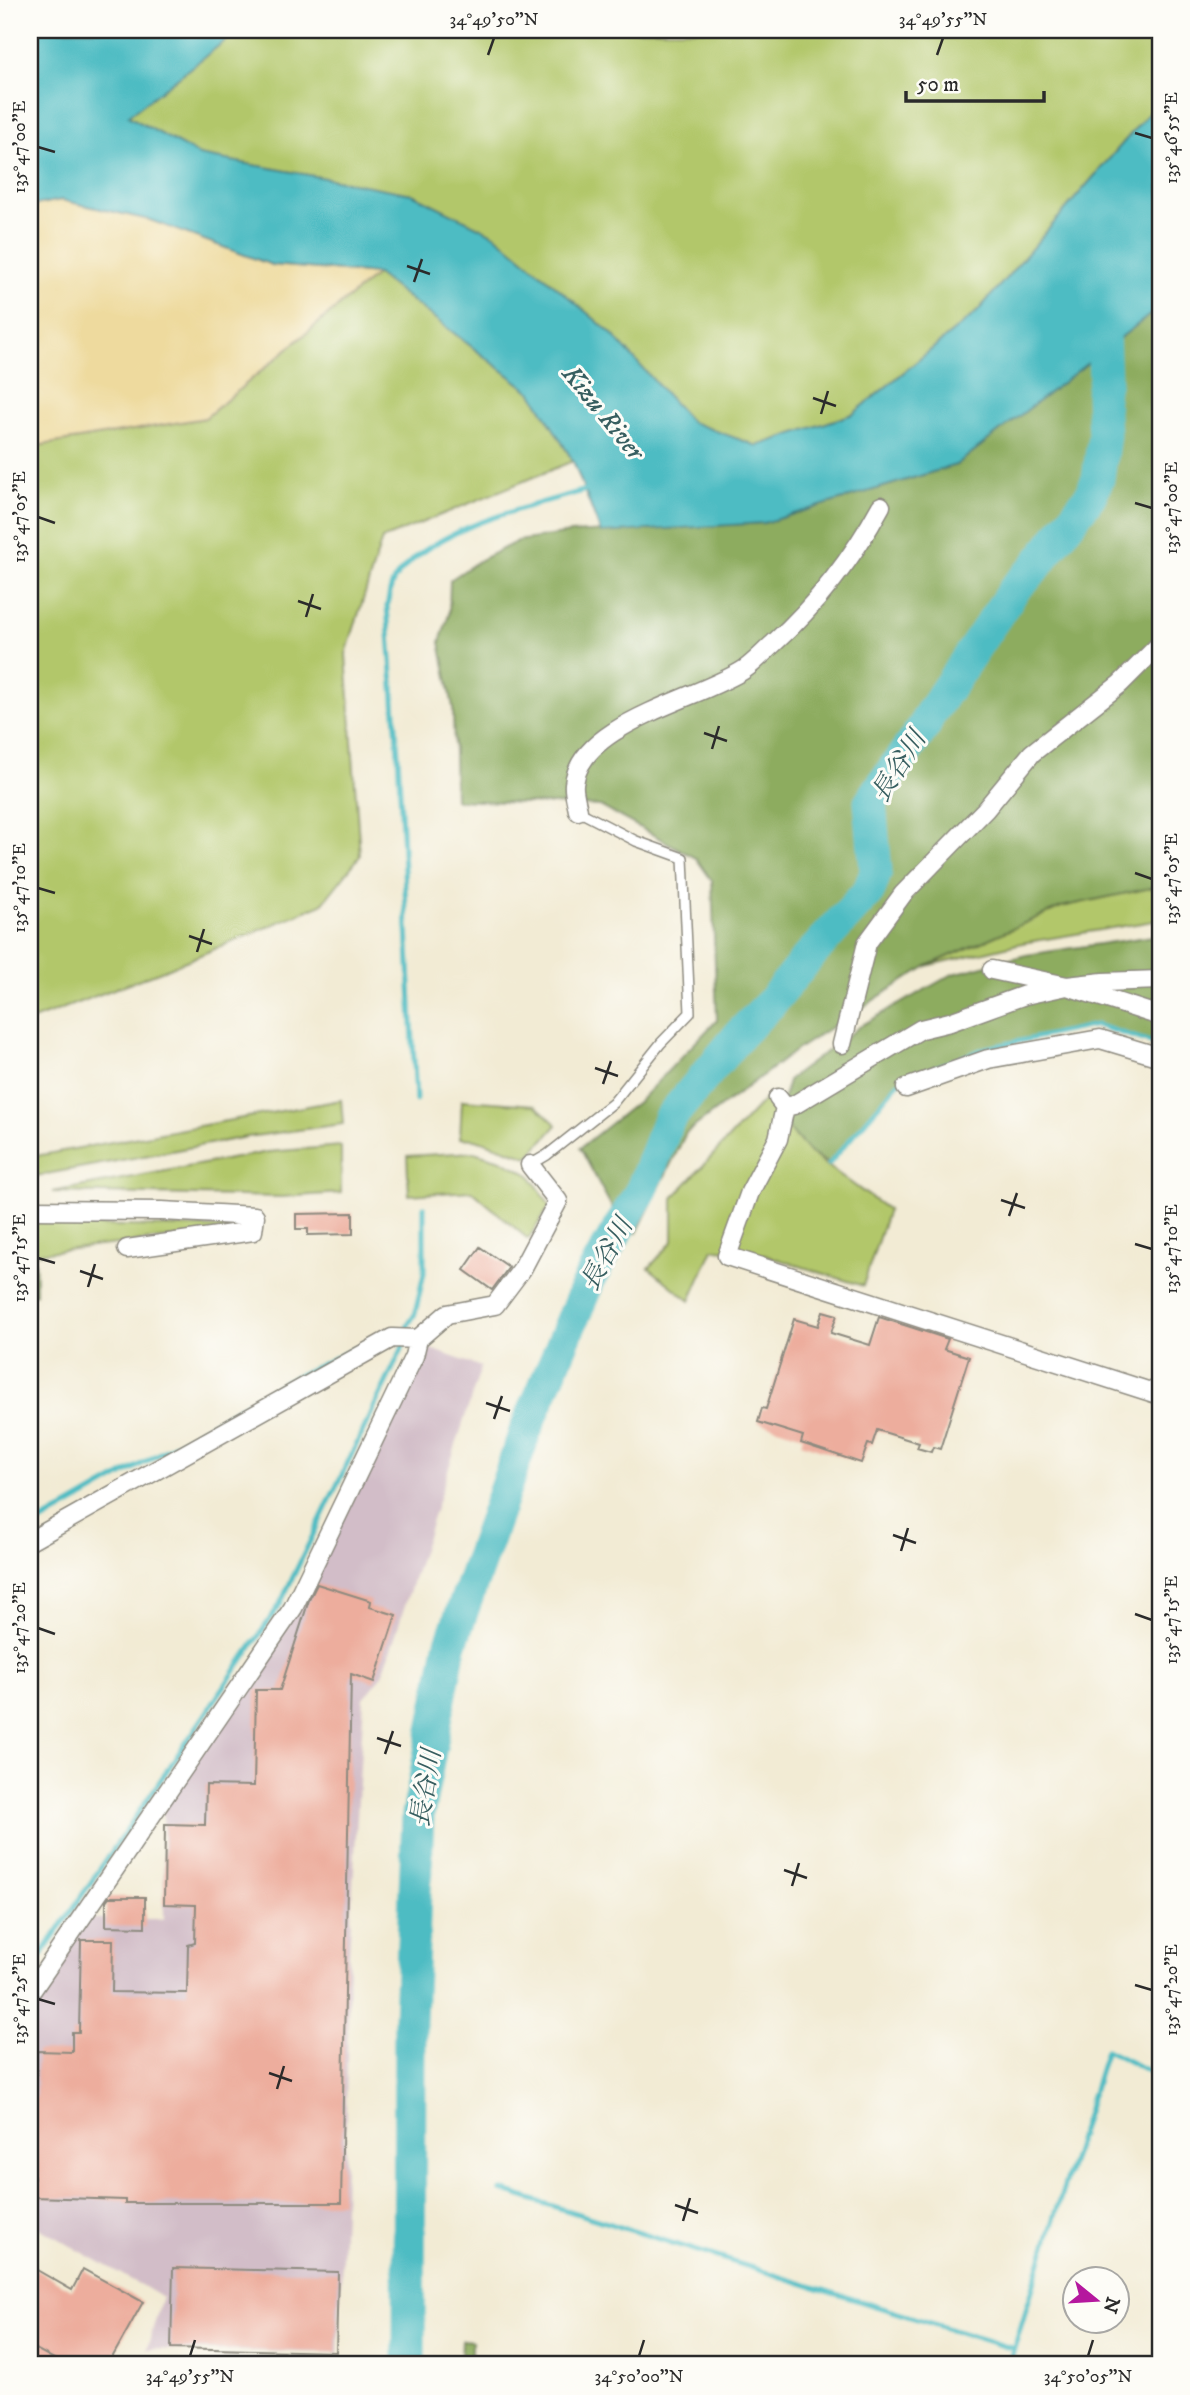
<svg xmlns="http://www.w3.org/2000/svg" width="1190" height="2395" font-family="'IM FELL DW Pica','Noto Serif JP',serif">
  <rect width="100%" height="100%" fill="#fdfcf7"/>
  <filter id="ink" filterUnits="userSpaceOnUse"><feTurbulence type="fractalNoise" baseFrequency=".0143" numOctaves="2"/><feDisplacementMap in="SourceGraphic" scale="14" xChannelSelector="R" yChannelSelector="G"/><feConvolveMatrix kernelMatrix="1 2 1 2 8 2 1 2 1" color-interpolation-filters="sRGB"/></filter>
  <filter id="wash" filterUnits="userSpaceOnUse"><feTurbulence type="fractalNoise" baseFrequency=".00686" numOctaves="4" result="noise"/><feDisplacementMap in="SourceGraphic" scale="28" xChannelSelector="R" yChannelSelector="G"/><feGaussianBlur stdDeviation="1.57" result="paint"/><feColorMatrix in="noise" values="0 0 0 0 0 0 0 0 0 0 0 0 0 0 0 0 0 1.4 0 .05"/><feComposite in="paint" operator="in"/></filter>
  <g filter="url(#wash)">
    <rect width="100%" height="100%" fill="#f2ebd4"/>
    <path fill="#d2bdc8" d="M428 1348 481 1367 383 1674 364 1698 349 1954 344 2212 338 2353 147 2349 162 2297 30 2223V2002L40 1991 87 1919H164L163 1808 298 1606Z"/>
    <path fill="#b2c76b" stroke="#6e794b" stroke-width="2" d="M239 30H1160V100L977 312 853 414 757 446 691 422 611 333 495 235 412 194 199 155 128 116Z
      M377 274 532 393 573 461 382 539 346 654 360 856 322 904 169 968 30 1021V447L205 418Z
      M1160 886V920L1022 943 927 966 1061 907Z
      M767 1097 779 1117 810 1153 888 1210 863 1286 752 1251 713 1249 690 1301 649 1268 673 1241V1198Z
      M341 1100 343 1124 247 1137 30 1177V1157Z
      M462 1100 535 1105 557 1125 528 1157 476 1139 460 1138Z
      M341 1146V1193L282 1197 52 1192 268 1152Z
      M474 1152 501 1160 530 1175 550 1206 528 1239 472 1191 409 1195 407 1156Z
      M30 1215 62 1225 258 1228 30 1254Z"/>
    <path fill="#8dac5f" stroke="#5c6c45" stroke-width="2" d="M1160 307V886L1061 907 927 966 799 1048 686 1133 637 1233 623 1228 580 1148 640 1100 717 1020 712 881 696 858 600 806 455 800 453 707 440 642 449 614 450 580 480 560 518 541 570 533 764 523 956 465Z
      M1160 935V1045L1096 1025 986 1048 898 1083 829 1164 810 1153 779 1117 788 1080 862 1025 953 974 1026 955Z
      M35 1253 36 1294H30V1254Z
      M462 2340 472 2341V2365H461Z"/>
    <path fill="#eeda9e" stroke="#8c8264" stroke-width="2" d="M61 200 150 220 272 265 377 274 205 418 30 447V206Z"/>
    <path fill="#4dbcc3" stroke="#3c7477" stroke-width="2" d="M30 30H239L128 116 199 155 412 194 495 235 611 333 691 422 757 446 853 414 977 312 1160 100V307L956 465 764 523 601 533 573 461 532 393 377 274 272 265 150 220 61 200 30 206Z"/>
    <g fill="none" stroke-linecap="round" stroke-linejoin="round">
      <path stroke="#4dbcc3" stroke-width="5" d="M919 1074 986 1048 1096 1025 1160 1045
        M416 1100 398 754 387 606C389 598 390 587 394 580 430 527 532 506 590 489
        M829 1164 898 1083 903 1081
        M30 1528 286 1381 355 1349
        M30 1968 42 1954 279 1606 402 1349 408 1325 415 1314 424 1273V1207
        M501 2190 1014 2349
        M1009 2365 1106 2050 1160 2077"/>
      <path stroke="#4dbcc3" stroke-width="33" d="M409 2365 410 2021 418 1815 450 1646 525 1432 590 1278 642 1189 669 1119 740 1034 770 1004 804 962 869 891 876 871 870 802 925 725 928 717 1015 588 1034 569 1090 496 1098 479 1104 435 1102 394 1105 379 1102 307"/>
    </g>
    <g id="blocks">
      <path fill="#edad9d" d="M353 1213V1234L308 1235V1229H296V1214Z
        M480 1247 509 1267 492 1290 464 1270Z
        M823 1311 837 1315 831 1333 870 1345 879 1317 948 1339 944 1349 969 1357 940 1449 933 1447 931 1452 917 1448 919 1443 877 1430 872 1445 868 1444 861 1463 801 1443 803 1436 758 1422 762 1408 766 1409 794 1319 818 1326Z
        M317 1584 371 1601 370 1607 396 1615 374 1682 351 1674 341 2203H125V2200L34 2197V2176H30V2098H36L37 2051 72 2052V2032H79L81 1940H113L112 1992 187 1993 188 1945 195 1943 196 1905 164 1904 165 1824 205 1825 206 1785 254 1786 256 1690H280L309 1600Z
        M109 1897H145V1927L106 1926V1901Z
        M30 2266 72 2290 83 2269 143 2302 108 2365H65L30 2346Z
        M173 2268 338 2272 336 2352 171 2348Z"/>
    </g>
  </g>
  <g filter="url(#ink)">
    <use href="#blocks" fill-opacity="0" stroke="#8e8b80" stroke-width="2"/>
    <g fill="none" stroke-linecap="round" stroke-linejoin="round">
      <defs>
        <path id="lane" d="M530 1165 547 1155 613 1103 661 1043 690 1013 683 858 636 841 578 811"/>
        <path id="street" d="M578 811C577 803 573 793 574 784 580 723 700 699 745 669 755 662 764 652 773 644 817 604 853 558 881 506
          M992 970 1067 986 1160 1016
          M842 1044 867 943 903 894 985 810 1032 753 1120 684 1160 644
          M906 1088 988 1059 1100 1039 1160 1057
          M778 1098 785 1107 778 1139 750 1192 727 1256 1160 1395
          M785 1107 794 1105 921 1029 950 1022 1025 995 1067 986 1103 982 1160 980
          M30 1210 162 1211 255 1216 253 1231 127 1249
          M30 1541 392 1338 418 1339
          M30 1993 293 1608 414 1356 418 1339 447 1314 495 1305 522 1269 558 1201 530 1165"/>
      </defs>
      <use href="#lane" stroke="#8e8b80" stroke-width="12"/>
      <use href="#street" stroke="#8e8b80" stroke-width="21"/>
      <use href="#lane" stroke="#fff" stroke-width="9"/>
      <use href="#street" stroke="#fff" stroke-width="18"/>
    </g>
  </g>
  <path fill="none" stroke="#2b2b2b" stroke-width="2.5" d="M488 55 494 38M937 55 943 38M1135 133 1152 138M38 147 55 152M407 266 430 274M414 282 422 259M813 398 836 406M821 414 828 391M1135 503 1152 508M38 517 55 523M298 601 321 609M306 617 313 594M704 733 727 741M712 749 719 726M1135 873 1152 879M38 888 55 893M189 936 212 944M197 952 204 929M595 1068 618 1076M603 1084 611 1061M1001 1200 1025 1208M1009 1216 1017 1193M1135 1244 1152 1249M38 1258 55 1263M80 1271 103 1279M88 1287 95 1264M486 1403 510 1411M494 1419 502 1396M893 1535 916 1543M901 1551 908 1528M1135 1614 1152 1620M38 1628 55 1634M377 1738 401 1746M385 1754 393 1731M784 1870 807 1878M792 1886 799 1863M1135 1985 1152 1990M38 1999 55 2004M269 2073 292 2081M277 2089 284 2066M675 2205 698 2213M683 2221 690 2198M190 2356 195 2340M639 2356 644 2340M1088 2356 1093 2340"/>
  <g text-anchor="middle" stroke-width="6" stroke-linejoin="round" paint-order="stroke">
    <g font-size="26" font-style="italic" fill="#375e60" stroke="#fdfcf7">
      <text transform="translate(604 412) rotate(51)" y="9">Kizu River</text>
      <text transform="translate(898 766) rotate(-58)" y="9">長谷川</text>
      <text transform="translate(606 1254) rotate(-61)" y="9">長谷川</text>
      <text transform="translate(425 1788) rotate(-81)" y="9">長谷川</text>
    </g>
  </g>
  <rect width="1190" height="2395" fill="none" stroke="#fdfcf7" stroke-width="77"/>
  <g transform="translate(1096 2300) rotate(108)"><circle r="33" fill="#fdfcf7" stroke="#a9a8a5" stroke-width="2"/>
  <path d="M0-5L12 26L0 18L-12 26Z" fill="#b5179e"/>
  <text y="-10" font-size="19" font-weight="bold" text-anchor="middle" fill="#2b2b2b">N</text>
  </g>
  <path d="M906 91v10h138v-10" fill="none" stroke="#2b2b2b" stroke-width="3.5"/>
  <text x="917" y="91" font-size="21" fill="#2b2b2b" stroke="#fdfcf7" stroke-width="5" paint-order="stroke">50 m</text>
  <rect x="38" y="38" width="1114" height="2318" fill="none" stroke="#2b2b2b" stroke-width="2.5"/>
  <g font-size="18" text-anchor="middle" fill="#2b2b2b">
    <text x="494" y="25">34°49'50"N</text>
    <text x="943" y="25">34°49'55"N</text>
    <text transform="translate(1171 138) rotate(-90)" y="6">135°46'55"E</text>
    <text transform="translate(19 147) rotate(-90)" y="6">135°47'00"E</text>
    <text transform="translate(1171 508) rotate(-90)" y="6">135°47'00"E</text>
    <text transform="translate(19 517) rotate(-90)" y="6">135°47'05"E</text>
    <text transform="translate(1171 879) rotate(-90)" y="6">135°47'05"E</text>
    <text transform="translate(19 888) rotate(-90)" y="6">135°47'10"E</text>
    <text transform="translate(1171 1249) rotate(-90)" y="6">135°47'10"E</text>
    <text transform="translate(19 1258) rotate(-90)" y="6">135°47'15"E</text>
    <text transform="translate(1171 1620) rotate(-90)" y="6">135°47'15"E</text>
    <text transform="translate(19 1628) rotate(-90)" y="6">135°47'20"E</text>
    <text transform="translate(1171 1990) rotate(-90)" y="6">135°47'20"E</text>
    <text transform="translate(19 1999) rotate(-90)" y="6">135°47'25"E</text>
    <text x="190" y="2382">34°49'55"N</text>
    <text x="639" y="2382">34°50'00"N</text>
    <text x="1088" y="2382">34°50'05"N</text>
  </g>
</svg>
